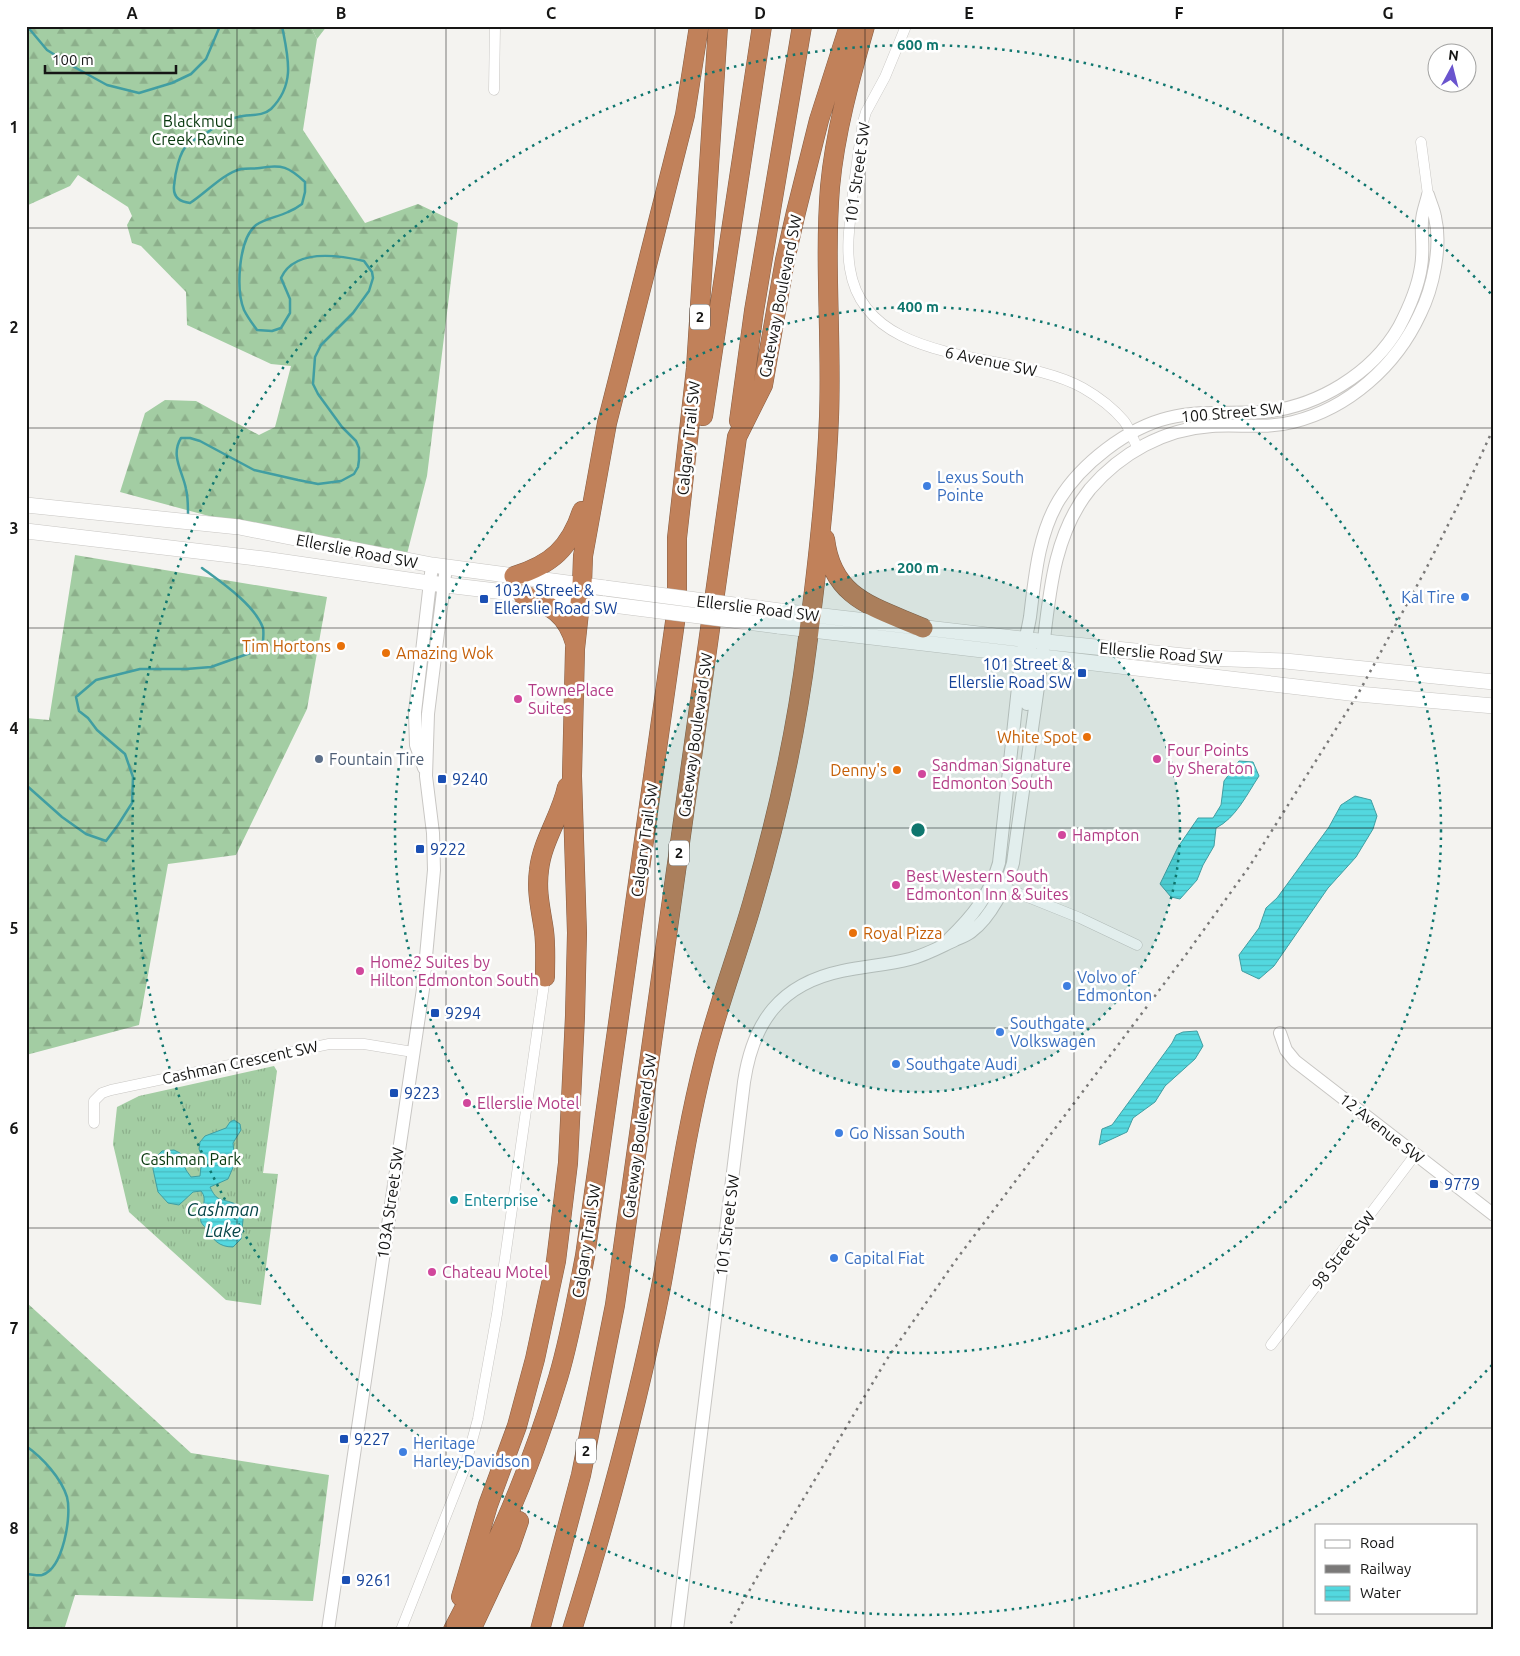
<svg xmlns="http://www.w3.org/2000/svg" width="1520" height="1656" font-family="Ubuntu,sans-serif">
  <defs>
    <pattern id="grass-tufts" width="24" height="20" patternUnits="userSpaceOnUse" patternTransform="scale(1.25)"><rect width="24" height="20" fill="#a3cda3"/><path d="M3 7l-1-3M5 7V3M7 7l1-3M15 17l-1-3M17 17v-4M19 17l1-3" fill="none" stroke="#8caf8b"/></pattern>
    <pattern id="forest-firs" width="22" height="20" patternUnits="userSpaceOnUse" patternTransform="scale(1.25)"><rect width="22" height="20" fill="#a3cda3"/><path d="M5 1l3.5 6h-7zM16 11l3.5 6h-7z" fill="#8caf8b"/></pattern>
    <pattern id="water-rules" width="6" height="5" patternUnits="userSpaceOnUse" patternTransform="scale(1.25)"><rect width="6" height="5" fill="#53d8df"/><path d="M0 2.5h6" fill="none" stroke="#48b9be"/></pattern>
  </defs>
  <rect width="100%" height="100%" fill="#f4f3f0"/>
  <path fill="url(#grass-tufts)" d="M311 26H327L317 39Z
    M274 1066 277 1071 263 1173 278 1174 261 1305 226 1300 129 1212 113 1144 117 1107 139 1096Z"/>
  <path fill="url(#forest-firs)" d="M26 26H311L317 39 303 130 365 223 418 204 458 223 427 476 407 554 231 522 120 492 145 413 165 400 196 401 259 435 275 427 291 366 271 364 187 325 186 292 141 246 132 243 127 225 132 216 128 207 78 175 70 186 26 206Z
    M75 555 327 597 307 709 236 855 168 864 139 1025 26 1055V718L49 720Z
    M26 1302 191 1453 329 1475 313 1601 75 1595 64 1630H26Z"/>
  <path fill="url(#water-rules)" stroke="#419ea2" d="M1239 761 1253 762 1259 776C1247 794 1236 818 1216 828L1214 846 1203 865 1197 880 1180 899 1171 897 1160 884 1178 847 1198 818H1213L1221 805 1224 781Z
    M1355 796 1371 800 1377 816 1373 829 1356 857 1328 888 1274 966 1259 979 1242 971 1239 955 1259 928 1266 908 1277 898 1329 827 1341 805Z
    M1197 1031 1203 1046 1195 1059 1165 1086 1155 1102 1133 1118 1127 1132 1099 1145 1102 1129 1112 1125 1172 1043 1176 1035 1183 1032Z
    M234 1120 240 1124 241 1130 233 1143 235 1163 228 1179 210 1187C217 1202 220 1198 233 1203 237 1204 241 1208 244 1210L241 1239 233 1247C219 1247 213 1240 206 1228 204 1226 202 1224 201 1222 199 1212 209 1200 201 1191L193 1192 179 1205 168 1203 158 1192 153 1169 154 1159 162 1151 174 1150 180 1153 186 1170 191 1177 200 1176 202 1157 199 1149 200 1142 205 1136 226 1128 230 1122Z"/>
  <g fill="none" stroke-linecap="round" stroke-linejoin="round">
    <path stroke="#419ea2" stroke-width="2.5" d="M27 26 47 50 76 68 107 85 139 93 172 83 191 74 206 59 220 26
      M188 514C188 506 188 497 186 489 183 472 170 456 181 438H190L200 441 254 470 298 480 318 484 341 481 354 474 358 467 359 460V448L356 441 342 427 318 394 313 384 315 357 321 345 353 313 369 291 373 278 372 272 364 261C338 255 294 249 281 278L290 299V313L281 328 272 331 257 330C252 323 248 318 244 310 236 290 238 240 256 225 266 218 278 217 288 212 293 210 298 207 302 204L305 192V182C289 167 282 164 260 168 254 169 247 168 241 169 222 174 206 193 190 203 180 202 173 197 174 186 175 174 179 152 188 144 194 139 202 136 208 132 218 125 226 119 238 117 249 114 262 117 271 109 296 84 288 57 282 26
      M26 785 62 817 86 834 106 841 118 825 132 803 133 777 125 754 97 730 88 718 79 711 76 697 96 680 140 669H186L211 667 253 652 263 643C263 639 264 632 263 628 255 605 221 582 202 568
      M26 1446C43 1458 61 1478 67 1497 72 1516 63 1569 42 1575 38 1576 31 1574 26 1574"/>
    <defs>
      <path id="minor" d="M906 26 885 77 866 112 863 122C859 148 855 175 852 201 850 224 846 246 850 269 866 370 1014 349 1083 388 1097 396 1113 408 1124 421 1130 429 1133 440 1138 448
        M494 90 495 26
        M1421 142 1428 195
        M998 885 1080 918 1137 945
        M94 1123V1101L102 1093 111 1090 329 1044H364L413 1052
        M1271 1345 1415 1155
        M401 1630 464 1470 478 1419 497 1314 545 977"/>
      <path id="tertiary" d="M1027 704 1031 655 1030 647
        M424 768 416 745 415 712 432 565
        M949 939C972 917 990 895 999 863L1020 669C1022 651 1027 635 1030 617 1035 577 1038 535 1059 500 1081 464 1127 428 1168 418 1200 410 1231 414 1263 412 1317 407 1372 374 1399 327 1409 308 1418 287 1421 267 1424 251 1421 236 1422 221 1422 213 1426 204 1428 195
        M1280 1033 1286 1050 1295 1061 1494 1215
        M328 1630 423 989 434 870 433 833 426 776 428 714 446 567
        M677 1630 744 1082C753 1022 780 984 842 971 864 966 888 965 910 959 926 955 940 947 955 940 961 937 968 935 972 931 990 918 1007 885 1013 863 1022 794 1033 726 1042 657 1049 599 1052 536 1090 489 1121 453 1164 429 1212 426 1239 424 1266 429 1293 422 1349 408 1396 366 1420 314 1433 288 1442 246 1435 217 1434 210 1430 202 1428 195"/>
      <path id="secondary" d="M26 505 239 527 432 565 605 588
        M26 531 264 559 429 583 605 604
        M780 611 1056 643 1204 658 1285 661 1494 682
        M778 626 1358 694 1494 706"/>
      <path id="motorway" d="M703 416 762 26
        M739 421 754 311 802 26
        M825 539C832 599 875 607 923 628
        M514 576C551 565 570 548 582 511
        M522 594C550 606 566 612 575 643
        M545 977C545 962 546 946 544 931 541 910 536 892 539 870 542 841 561 816 567 787
        M461 1597 488 1505 517 1426 535 1359 556 1261 568 1163 575 1016 577 933 572 776 575 649 582 585 583 556 607 423 685 115 699 26
        M453 1630C496 1549 532 1466 558 1378 570 1338 577 1297 585 1256L677 608V538L696 368 718 26
        M471 1630 510 1547 519 1521
        M540 1630 581 1475 615 1305 737 437 763 385 785 260 796 212 819 120 849 26
        M572 1630C607 1517 638 1403 661 1287 675 1212 685 1136 704 1061 717 1008 737 956 752 904 777 819 796 734 807 646 817 571 826 494 829 417 832 340 824 264 830 187 835 132 850 79 865 26"/>
    </defs>
    <use href="#minor" stroke="#c8c6c3" stroke-width="11"/>
    <use href="#tertiary" stroke="#c8c6c3" stroke-width="14"/>
    <use href="#secondary" stroke="#c8c6c3" stroke-width="16"/>
    <use href="#motorway" stroke="#855c42" stroke-width="20"/>
    <use href="#minor" stroke="#fff" stroke-width="10"/>
    <use href="#tertiary" stroke="#fff" stroke-width="12"/>
    <use href="#secondary" stroke="#fff" stroke-width="15"/>
    <use href="#motorway" stroke="#c1815a" stroke-width="19"/>
    <path stroke="#7a7978" stroke-width="2.5" stroke-dasharray="2.5 5" stroke-linecap="butt" d="M727 1630 765 1563 887 1359 956 1260 1185 956 1249 867 1358 694 1426 569 1461 499 1494 427"/>
    <defs>
      <path id="secondary-bridge" d="M605 588 780 611
        M605 604 778 626"/>
    </defs>
    <use href="#secondary-bridge" stroke="#c8c6c3" stroke-width="16" stroke-linecap="butt"/>
    <use href="#secondary-bridge" stroke="#fff" stroke-width="15"/>
  </g>
  <path fill="none" stroke="#161615" stroke-width="1" stroke-opacity="0.55" d="M237 26V1630M446 26V1630M655 26V1630M865 26V1630M1074 26V1630M1283 26V1630M26 228H1494M26 428H1494M26 628H1494M26 828H1494M26 1028H1494M26 1228H1494M26 1428H1494"/>
  <circle cx="918" cy="830" r="262" fill="#0f766e" fill-opacity=".12"/>
  <g fill="none" stroke="#0f766e" stroke-width="2.5" stroke-dasharray="2.5 5">
    <circle cx="918" cy="830" r="262"/>
    <circle cx="918" cy="830" r="523"/>
    <path d="M1492 1365A785 785 0 1 1 1492 295"/>
  </g>
  <g fill="#3f7fe0" stroke="#fff" stroke-width="2">
    <circle cx="927" cy="486" r="5"/>
    <circle cx="1465" cy="597" r="5"/>
    <circle cx="1067" cy="986" r="5"/>
    <circle cx="1000" cy="1032" r="5"/>
    <circle cx="896" cy="1064" r="5"/>
    <circle cx="839" cy="1133" r="5"/>
    <circle cx="834" cy="1258" r="5"/>
    <circle cx="403" cy="1452" r="5"/>
  </g>
  <g fill="#1a4fb4" stroke="#fff" stroke-width="2">
    <rect x="479" y="594" width="10" height="10" rx="2.5"/>
    <rect x="1077" y="668" width="10" height="10" rx="2.5"/>
    <rect x="437" y="774" width="10" height="10" rx="2.5"/>
    <rect x="415" y="844" width="10" height="10" rx="2.5"/>
    <rect x="430" y="1008" width="10" height="10" rx="2.5"/>
    <rect x="389" y="1088" width="10" height="10" rx="2.5"/>
    <rect x="1429" y="1179" width="10" height="10" rx="2.5"/>
    <rect x="339" y="1434" width="10" height="10" rx="2.5"/>
    <rect x="341" y="1575" width="10" height="10" rx="2.5"/>
  </g>
  <g fill="#e8710a" stroke="#fff" stroke-width="2">
    <circle cx="341" cy="646" r="5"/>
    <circle cx="386" cy="653" r="5"/>
    <circle cx="1087" cy="737" r="5"/>
    <circle cx="897" cy="770" r="5"/>
    <circle cx="853" cy="933" r="5"/>
  </g>
  <g fill="#d1479c" stroke="#fff" stroke-width="2">
    <circle cx="518" cy="699" r="5"/>
    <circle cx="1157" cy="759" r="5"/>
    <circle cx="922" cy="774" r="5"/>
    <circle cx="1062" cy="835" r="5"/>
    <circle cx="896" cy="885" r="5"/>
    <circle cx="360" cy="971" r="5"/>
    <circle cx="467" cy="1103" r="5"/>
    <circle cx="432" cy="1272" r="5"/>
  </g>
  <circle fill="#5c6f8a" stroke="#fff" stroke-width="2" cx="319" cy="759" r="5"/>
  <circle fill="#0f9aa8" stroke="#fff" stroke-width="2" cx="454" cy="1200" r="5"/>
  <g text-anchor="middle" stroke-width="5" stroke-linejoin="round" paint-order="stroke">
    <g fill="#fff" stroke="#5c5c5b" stroke-width="1">
      <rect x="690" y="304.5" width="20" height="25" rx="4"/>
      <rect x="669" y="840.5" width="20" height="25" rx="4"/>
      <rect x="576" y="1438.5" width="20" height="25" rx="4"/>
    </g>
    <g font-size="15" font-weight="bold" fill="#161615">
      <text x="700" y="322">2</text>
      <text x="679" y="858">2</text>
      <text x="586" y="1456">2</text>
    </g>
    <g font-size="16" fill="#07380d" stroke="#fff">
      <text x="198" y="127">Blackmud<tspan x="198" dy="18">Creek Ravine</tspan></text>
      <text x="191" y="1165">Cashman Park</text>
    </g>
    <g font-size="16" fill="#161615" stroke="#fff">
      <text transform="translate(857 173) rotate(-82)" y="6">101 Street SW</text>
      <text transform="translate(780 296) rotate(-79)" y="6">Gateway Boulevard SW</text>
      <text transform="translate(991 361) rotate(12)" y="6">6 Avenue SW</text>
      <text transform="translate(1232 412) rotate(-5)" y="6">100 Street SW</text>
      <text transform="translate(688 438) rotate(-84)" y="6">Calgary Trail SW</text>
      <text transform="translate(357 551) rotate(11)" y="6">Ellerslie Road SW</text>
      <text transform="translate(758 608) rotate(7)" y="6">Ellerslie Road SW</text>
      <text transform="translate(1161 653) rotate(5)" y="6">Ellerslie Road SW</text>
      <text transform="translate(695 735) rotate(-82)" y="6">Gateway Boulevard SW</text>
      <text transform="translate(644 840) rotate(-82)" y="6">Calgary Trail SW</text>
      <text transform="translate(240 1062) rotate(-12)" y="6">Cashman Crescent SW</text>
      <text transform="translate(1382 1128) rotate(38)" y="6">12 Avenue SW</text>
      <text transform="translate(639 1136) rotate(-82)" y="6">Gateway Boulevard SW</text>
      <text transform="translate(390 1203) rotate(-82)" y="6">103A Street SW</text>
      <text transform="translate(727 1225) rotate(-83)" y="6">101 Street SW</text>
      <text transform="translate(586 1241) rotate(-81)" y="6">Calgary Trail SW</text>
      <text transform="translate(1343 1250) rotate(-53)" y="6">98 Street SW</text>
    </g>
    <g font-size="16" fill="#366cbe" stroke="#fff" text-anchor="start">
      <text x="937" y="483">Lexus South<tspan x="937" dy="18">Pointe</tspan></text>
      <text x="1455" y="603" text-anchor="end">Kal Tire</text>
      <text x="1077" y="983">Volvo of<tspan x="1077" dy="18">Edmonton</tspan></text>
      <text x="1010" y="1029">Southgate<tspan x="1010" dy="18">Volkswagen</tspan></text>
      <text x="906" y="1070">Southgate Audi</text>
      <text x="849" y="1139">Go Nissan South</text>
      <text x="844" y="1264">Capital Fiat</text>
      <text x="413" y="1449">Heritage<tspan x="413" dy="18">Harley-Davidson</tspan></text>
    </g>
    <g font-size="16" fill="#164399" stroke="#fff" text-anchor="start">
      <text x="494" y="596">103A Street &amp;<tspan x="494" dy="18">Ellerslie Road SW</tspan></text>
      <text x="1072" y="670" text-anchor="end">101 Street &amp;<tspan x="1072" dy="18">Ellerslie Road SW</tspan></text>
      <text x="452" y="785">9240</text>
      <text x="430" y="855">9222</text>
      <text x="445" y="1019">9294</text>
      <text x="404" y="1099">9223</text>
      <text x="1444" y="1190">9779</text>
      <text x="354" y="1445">9227</text>
      <text x="356" y="1586">9261</text>
    </g>
    <g font-size="16" fill="#c56008" stroke="#fff" text-anchor="end">
      <text x="331" y="652">Tim Hortons</text>
      <text x="396" y="659" text-anchor="start">Amazing Wok</text>
      <text x="1077" y="743">White Spot</text>
      <text x="887" y="776">Denny's</text>
      <text x="863" y="939" text-anchor="start">Royal Pizza</text>
    </g>
    <g font-size="16" fill="#b23c85" stroke="#fff" text-anchor="start">
      <text x="528" y="696">TownePlace<tspan x="528" dy="18">Suites</tspan></text>
      <text x="1167" y="756">Four Points<tspan x="1167" dy="18">by Sheraton</tspan></text>
      <text x="932" y="771">Sandman Signature<tspan x="932" dy="18">Edmonton South</tspan></text>
      <text x="1072" y="841">Hampton</text>
      <text x="906" y="882">Best Western South<tspan x="906" dy="18">Edmonton Inn &amp; Suites</tspan></text>
      <text x="370" y="968">Home2 Suites by<tspan x="370" dy="18">Hilton Edmonton South</tspan></text>
      <text x="477" y="1109">Ellerslie Motel</text>
      <text x="442" y="1278">Chateau Motel</text>
    </g>
    <g font-size="16" fill="#4e5e75" stroke="#fff" text-anchor="start">
      <text x="329" y="765">Fountain Tire</text>
    </g>
    <g font-size="16" fill="#0d838f" stroke="#fff" text-anchor="start">
      <text x="464" y="1206">Enterprise</text>
    </g>
    <g font-size="18" font-style="italic" fill="#064548" stroke="#fff">
      <text x="223" y="1216">Cashman<tspan x="223" dy="21">Lake</tspan></text>
    </g>
  </g>
  <circle cx="918" cy="830" r="8" fill="#0f766e" stroke="#fff" stroke-width="2.5"/>
  <g font-size="15" text-anchor="middle" font-weight="bold" fill="#0f766e" stroke="#fff" stroke-width="5" stroke-linejoin="round" paint-order="stroke">
    <text x="918" y="50">600 m</text>
    <text x="918" y="312">400 m</text>
    <text x="918" y="573">200 m</text>
  </g>
  <rect width="1520" height="1656" fill="none" stroke="#ffffff" stroke-width="55"/>
  <rect x="1315" y="1524" width="162" height="90" fill="#ffffff" stroke="#a2a2a1"/>
  <rect x="1325" y="1540" width="25" height="8" fill="#ffffff" stroke="#a2a2a1"/>
  <text x="1360" y="1548" font-size="15" fill="#161615">Road</text>
  <rect x="1325" y="1565" width="25" height="8" fill="#7a7978" stroke="#a2a2a1"/>
  <text x="1360" y="1574" font-size="15" fill="#161615">Railway</text>
  <rect x="1325" y="1586" width="25" height="15" fill="url(#water-rules)" stroke="#a2a2a1"/>
  <text x="1360" y="1598" font-size="15" fill="#161615">Water</text>
  <g transform="translate(1452 68) rotate(7)"><circle r="24" fill="#ffffff" stroke="#a2a2a1"/>
  <path d="M0-4L9 19L0 12L-9 19Z" fill="#6a54ce"/>
  <text y="-8" font-size="14" font-weight="bold" text-anchor="middle" fill="#161615">N</text>
  </g>
  <path d="M45 65v8h131v-8" fill="none" stroke="#161615" stroke-width="2.5"/>
  <text x="52" y="65" font-size="15" fill="#161615" stroke="#ffffff" stroke-width="4" paint-order="stroke">100 m</text>
  <rect x="28" y="28" width="1464" height="1600" fill="none" stroke="#161615" stroke-width="2"/>
  <g font-size="16" text-anchor="middle" font-weight="bold" fill="#161615">
    <text x="132" y="19">A</text>
    <text x="341" y="19">B</text>
    <text x="551" y="19">C</text>
    <text x="760" y="19">D</text>
    <text x="969" y="19">E</text>
    <text x="1179" y="19">F</text>
    <text x="1388" y="19">G</text>
    <text x="14" y="133">1</text>
    <text x="14" y="333">2</text>
    <text x="14" y="534">3</text>
    <text x="14" y="734">4</text>
    <text x="14" y="934">5</text>
    <text x="14" y="1134">6</text>
    <text x="14" y="1334">7</text>
    <text x="14" y="1534">8</text>
  </g>
</svg>
